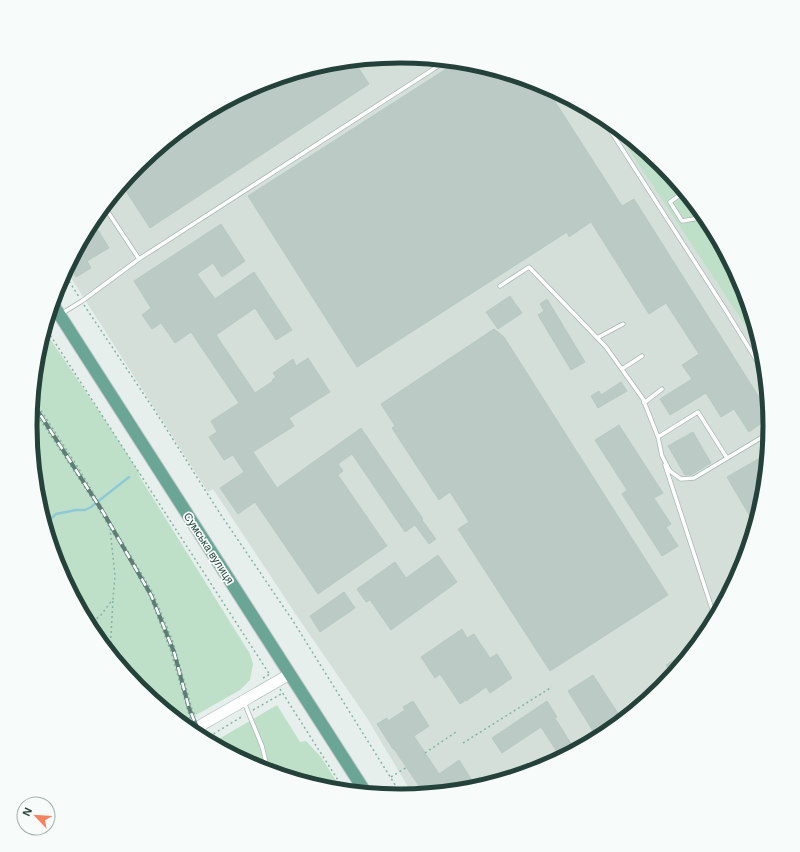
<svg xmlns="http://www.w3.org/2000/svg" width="800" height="852" font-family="Helvetica,sans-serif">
  <rect width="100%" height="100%" fill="#e6efeb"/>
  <path fill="#d4dfda" d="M400 56 472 63 542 84 606 118 626 135 708 221 742 285 763 354 770 426 763 498 742 568 708 632 661 688 605 734 541 768 472 789 413 795 367 718 299 619 213 489 208 492 66 270 92 220 139 164 195 118 259 84 328 63Z"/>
  <path fill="#bfe0c8" d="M612 124 662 165 708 221 742 285 761 349Z
    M44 330 103 417 142 477 138 474 250 654 253 664 250 680 240 690 182 723 138 687 92 631 58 567 37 498 30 426 37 354Z
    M277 705 300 742 306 741 321 757 342 790 328 789 258 768 212 743Z"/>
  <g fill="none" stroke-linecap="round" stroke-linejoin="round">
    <path stroke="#8ec9d4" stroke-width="2.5" d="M46 527V523L56 514 76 510H85L91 507 129 477"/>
  </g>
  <path fill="#bbcac4" stroke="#b8c9c2" d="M354 61 369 84 150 228 122 185 139 164 195 118 259 84 328 63Z
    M457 62 472 63 545 86 622 206 634 199 769 413V418L749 432 734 409 721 417 706 393 670 415 660 399 692 379 682 365 699 354 666 303 649 314 591 222 569 237 567 232 357 367 248 196Z
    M221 224 245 261 222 277 213 263 197 274 215 299 254 272 292 330 276 340 255 308 216 335 255 393 273 381 272 380 276 377 273 373 293 359 296 366 308 358 330 392 289 418 294 426 253 452 277 488 361 428 423 519 422 520 436 539 429 544 415 525 405 532 352 454 338 464 343 471 338 475 387 546 318 594 255 502 238 514 220 488 244 472 233 455 224 460 209 437 217 432 211 421 239 403 191 332 175 343 161 323 152 329 142 315 151 308 134 281Z
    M98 230 109 248 87 261 91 268 76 277 69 265 82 239Z
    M510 296 522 313 498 329 486 312Z
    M547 299 585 362 571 370 538 315 544 311 540 304Z
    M494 329 504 337 668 595 550 671 458 529 469 522 450 492 439 500 392 428 395 426 381 404Z
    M621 382 627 391 598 408 591 396 599 391 601 395Z
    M619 425 663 493 654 498 671 524 666 527 678 546 662 556 622 494 627 490 595 440Z
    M693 432 711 463 691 475H685L668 446Z
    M767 454 763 498 755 525 727 477Z
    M438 555 457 582 391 630 370 600 366 602 357 589 395 562 406 578Z
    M344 592 355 608 320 632 310 616Z
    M462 629 467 638 474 634 490 658 497 654 509 673 512 678 490 693 486 687 466 701V700L460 704 440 674 435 678 421 657Z
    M692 649 693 650 672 675 666 665Z
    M593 675 621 718 595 734 568 691Z
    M413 701 429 726 414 736 439 774 459 760 473 782 480 777 485 785 472 789 403 796 419 786 394 749H393L377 724 387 718 388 721 405 710 403 707Z
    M547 701 557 717 555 718 575 750 561 758 541 727 502 753 492 738Z"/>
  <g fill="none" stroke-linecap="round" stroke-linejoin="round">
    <defs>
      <path id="lane" d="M601 116 725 309 765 374
        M700 218 682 221 670 202 683 193 738 277
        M139 259 446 61
        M500 286 529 267 606 347 643 399 658 437 662 456 670 471 681 479 694 478 769 433
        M61 314 82 301 139 259 104 206
        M597 338 623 324
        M622 369 642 356
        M644 403 662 389
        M658 437 698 412 727 458
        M665 465 715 618
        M244 702 262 746 268 771"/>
      <path id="secondary" d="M191 731 290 674"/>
      <path id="primary" d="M52 303 366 793"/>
    </defs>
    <use href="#lane" stroke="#a8b8b2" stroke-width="5"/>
    <use href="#secondary" stroke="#a4bbb3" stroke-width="12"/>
    <use href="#primary" stroke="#c2cac8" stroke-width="14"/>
    <path stroke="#86b3a5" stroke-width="1.5" stroke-dasharray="2 3" stroke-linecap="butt" d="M64 273 79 297
      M84 305 155 411 219 512 293 621 402 796
      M45 327 270 675
      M36 369V364
      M33 398 79 469 153 593 173 642 192 709 196 717
      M32 407 93 500 124 551 149 595 160 623 171 652 191 721
      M89 625 101 615 113 599 115 575 110 529
      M110 653 113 599
      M263 678 270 674
      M280 689 345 791
      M253 710 283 693
      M205 739 243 716
      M463 743 552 687
      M425 753 456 732
      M535 770 559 755
      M391 777 407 767"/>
    <use href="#lane" stroke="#fff" stroke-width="3.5"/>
    <use href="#secondary" stroke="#fff" stroke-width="11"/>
    <use href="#primary" stroke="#6aa596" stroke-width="12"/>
    <defs>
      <path id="rail" d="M32 402 103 512 151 595 174 652 189 708 201 737"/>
    </defs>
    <use href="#rail" stroke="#5f7d75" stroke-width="4"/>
    <use href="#rail" stroke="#f7fbf9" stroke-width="2.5" stroke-dasharray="8" stroke-linecap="butt"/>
  </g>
  <g text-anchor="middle" stroke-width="3.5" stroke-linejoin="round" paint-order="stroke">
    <g font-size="11" fill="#24423a" stroke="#f7fbf9">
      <text transform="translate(209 548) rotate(57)" y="4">Сумська вулиця</text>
    </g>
  </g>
  <path d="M0 0H800V852H0ZM37 426a363 363 0 1 1 726 0a363 363 0 1 1-726 0Z" fill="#f7fbf9" fill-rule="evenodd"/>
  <path fill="none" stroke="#24423a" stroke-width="5" d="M37 426a363 363 0 1 1 726 0a363 363 0 1 1-726 0Z"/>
  <g transform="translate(36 816) rotate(295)"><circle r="19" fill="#f7fbf9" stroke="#a3b1ad"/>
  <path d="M0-3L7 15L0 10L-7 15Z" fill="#f4845f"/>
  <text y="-6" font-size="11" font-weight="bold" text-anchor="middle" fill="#24423a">N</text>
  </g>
</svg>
